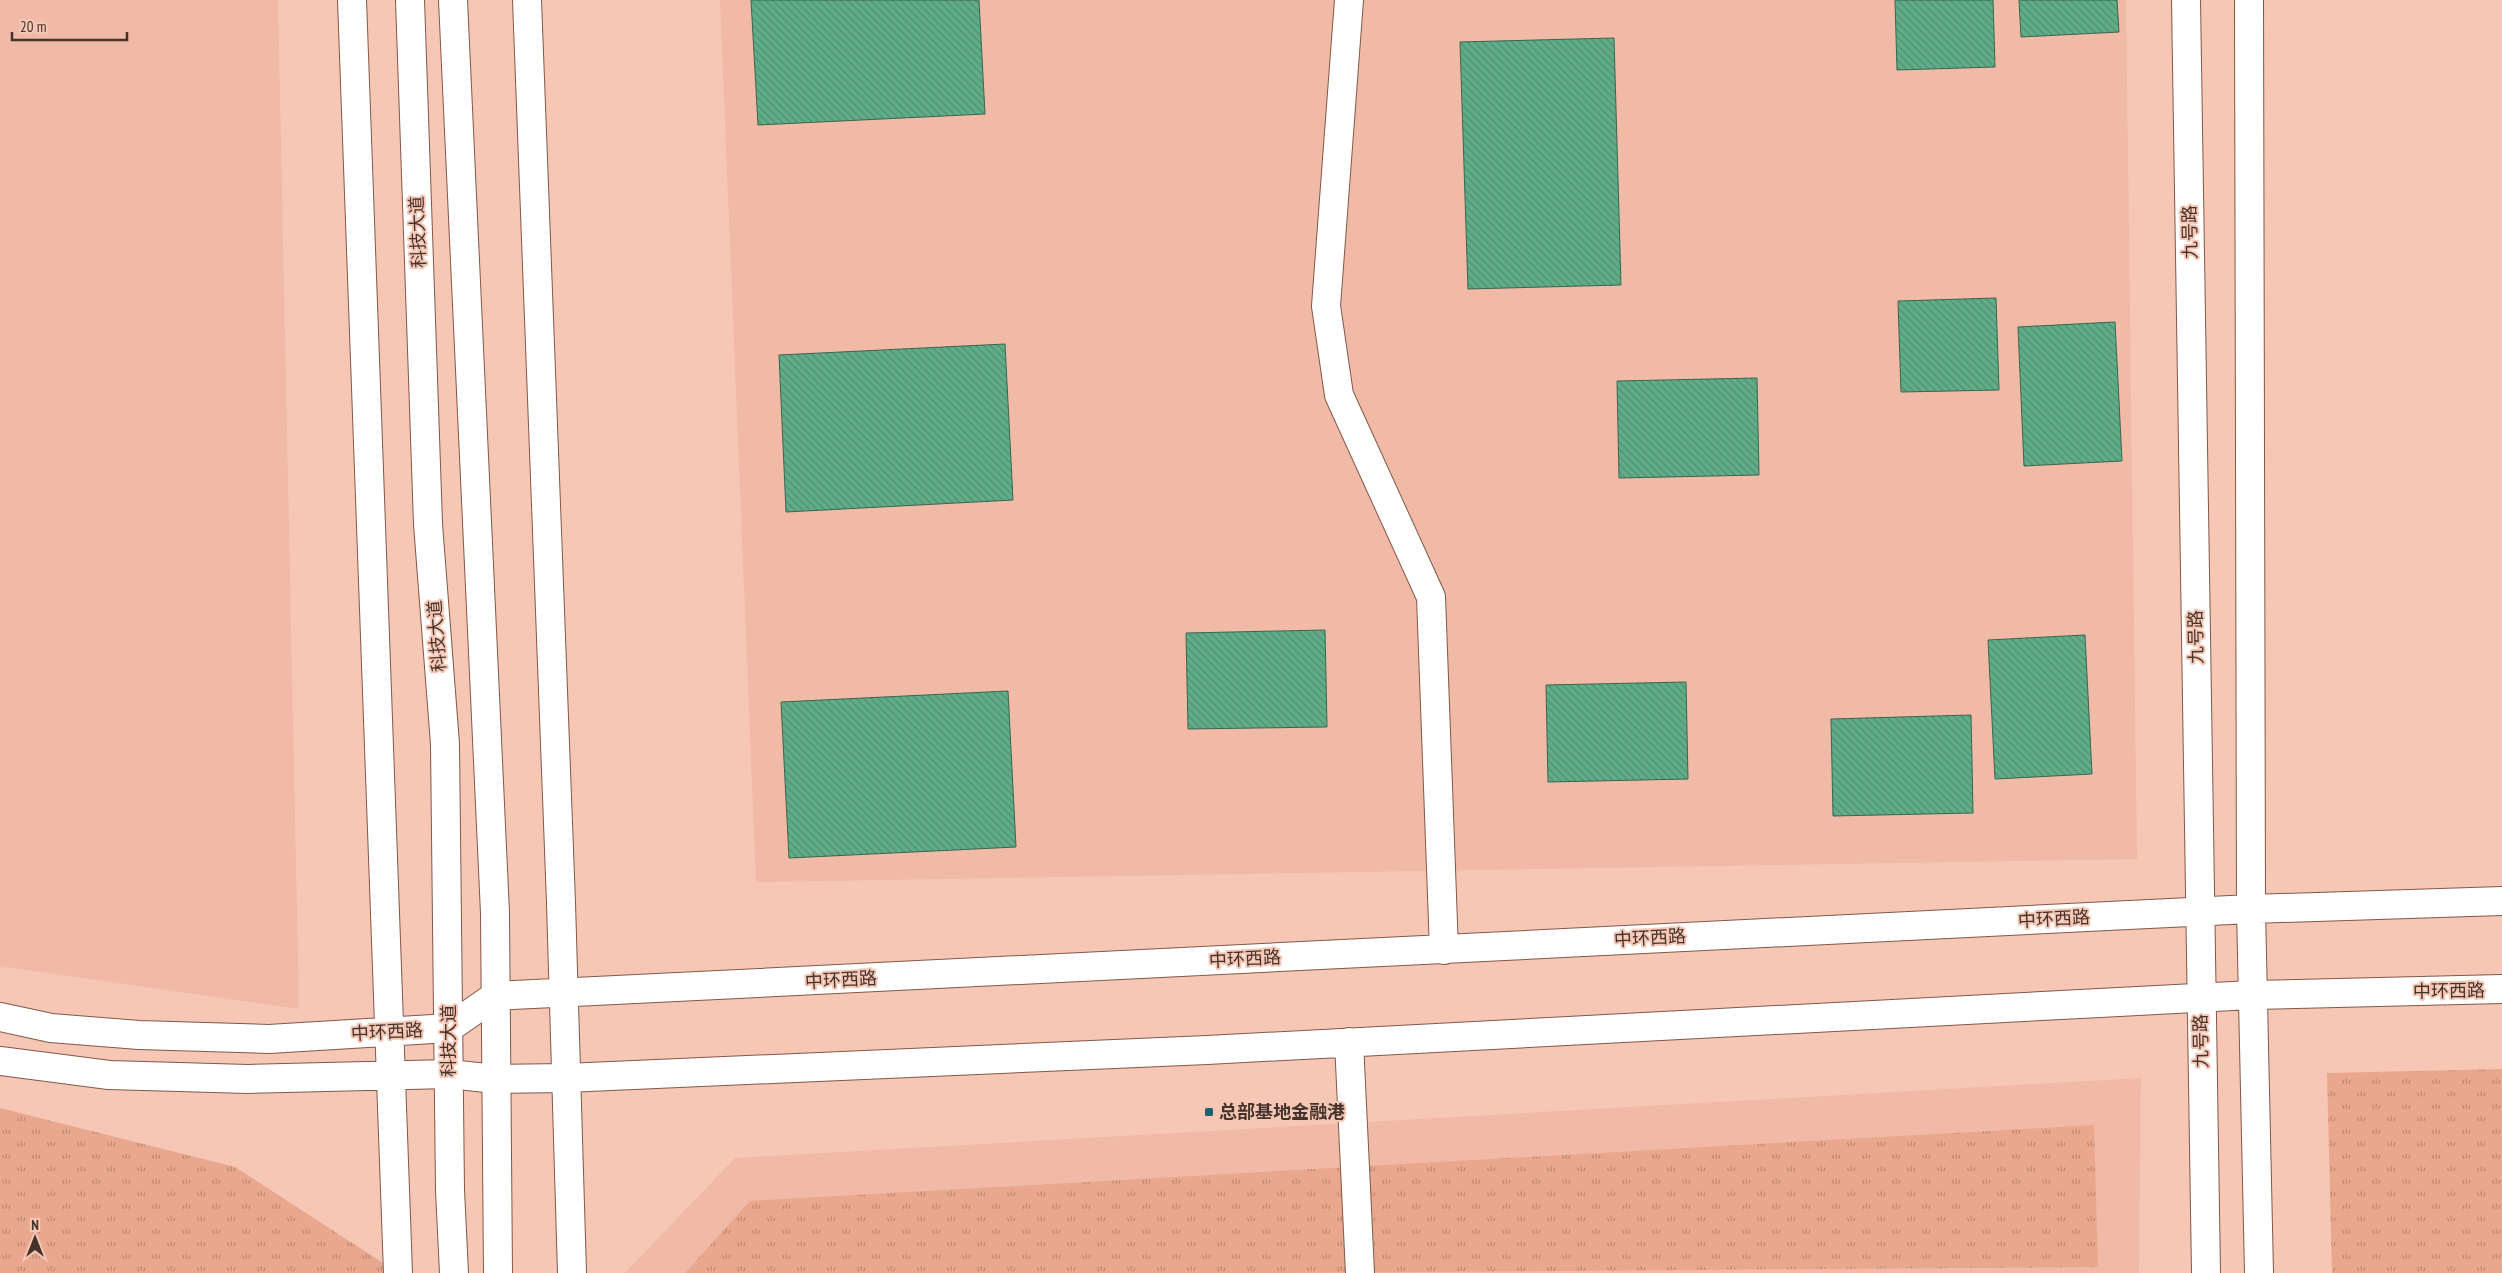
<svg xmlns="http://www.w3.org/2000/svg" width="2502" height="1273" font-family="'PT Sans Narrow','Noto Sans SC',sans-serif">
  <defs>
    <pattern id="park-tufts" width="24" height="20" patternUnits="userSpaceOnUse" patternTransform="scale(1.25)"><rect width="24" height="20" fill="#e9a78d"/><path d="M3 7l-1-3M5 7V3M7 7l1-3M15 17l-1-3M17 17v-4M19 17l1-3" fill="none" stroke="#be8973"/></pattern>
    <pattern id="building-back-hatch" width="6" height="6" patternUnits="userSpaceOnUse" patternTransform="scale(1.25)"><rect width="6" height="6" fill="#60ae89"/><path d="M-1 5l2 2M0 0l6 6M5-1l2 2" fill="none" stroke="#518e70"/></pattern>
  </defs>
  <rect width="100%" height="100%" fill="#f6c7b5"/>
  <path fill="#f0baa6" d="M0 0H278L299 1009 0 966Z
    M720 0H2126L2137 859 756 882Z
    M2141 1078 2139 1273H625L735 1158Z"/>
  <path fill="url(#park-tufts)" d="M2502 1069V1273H2332L2327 1073Z
    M0 1108 235 1167 383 1263 384 1273H0Z
    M2094 1125 2098 1267 1284 1273H685L750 1201Z"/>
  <path fill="url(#building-back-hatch)" stroke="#3b6551" d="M751 0H979L985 114 758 125Z
    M1895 0H1993L1995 67 1897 70Z
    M2019 0H2117L2119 32 2021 37Z
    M1614 38 1621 285 1468 289 1460 42Z
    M1996 298 1999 390 1901 392 1898 301Z
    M2115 322 2122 461 2024 466 2018 327Z
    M1005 344 1013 500 786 512 779 355Z
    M1757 378 1759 475 1619 478 1617 381Z
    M1325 630 1327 727 1188 729 1186 633Z
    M2085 635 2092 774 1995 779 1988 640Z
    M1686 682 1688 779 1548 782 1546 685Z
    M1008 691 1016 847 789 858 781 702Z
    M1971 715 1973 813 1833 816 1831 719Z"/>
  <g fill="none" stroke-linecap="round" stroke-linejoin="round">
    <defs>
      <path id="minor" d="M352 0 398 1273
        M527 0 561 903 572 1273
        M1349 0 1326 306 1339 395 1431 597 1444 950
        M2186 0 2206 1273
        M2249 0 2251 909 2259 1273
        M0 1017 51 1028 139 1035 269 1039 449 1028 495 996 2251 909 2502 901
        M1349 1042 1360 1273
        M0 1061 109 1075 248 1079 449 1074 496 1079 566 1078 1207 1050 2252 995 2502 989"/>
      <path id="major" d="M410 0 428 524 445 744 450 1190 454 1273
        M453 0 495 913 498 1273"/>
    </defs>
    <use href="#minor" stroke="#805949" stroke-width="30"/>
    <use href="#major" stroke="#805949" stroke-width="30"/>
    <use href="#minor" stroke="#fff" stroke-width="28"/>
    <use href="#major" stroke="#fff" stroke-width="28"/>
  </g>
  <rect fill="#1f6074" stroke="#f6c7b5" stroke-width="2" x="1204" y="1107" width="10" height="10" rx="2.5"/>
  <g text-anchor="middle" stroke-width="4" stroke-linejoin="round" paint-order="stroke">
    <g font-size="18" fill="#44322b" stroke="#f6c7b5">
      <text transform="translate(418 232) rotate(-92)" y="6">科技大道</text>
      <text transform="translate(2190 232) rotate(-91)" y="6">九号路</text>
      <text transform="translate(437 636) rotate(-94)" y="6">科技大道</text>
      <text transform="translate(2196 637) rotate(-91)" y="6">九号路</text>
      <text transform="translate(2054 919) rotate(-3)" y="6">中环西路</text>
      <text transform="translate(1650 938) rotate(-3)" y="6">中环西路</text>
      <text transform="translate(1245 959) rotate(-3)" y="6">中环西路</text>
      <text transform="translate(841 980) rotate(-3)" y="6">中环西路</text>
      <text transform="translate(2449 991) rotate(-1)" y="6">中环西路</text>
      <text transform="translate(387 1032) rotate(-3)" y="6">中环西路</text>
      <text transform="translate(449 1041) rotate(-90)" y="6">科技大道</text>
      <text transform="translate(2201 1041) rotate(-91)" y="6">九号路</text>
    </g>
    <g font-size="18" font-weight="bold" fill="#44322b" stroke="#f6c7b5" text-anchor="start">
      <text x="1219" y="1118">总部基地金融港</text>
    </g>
  </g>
  <g transform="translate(35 1238)" stroke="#f6c7b5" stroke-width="4" paint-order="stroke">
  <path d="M0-4L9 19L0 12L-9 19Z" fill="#44322b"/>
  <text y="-8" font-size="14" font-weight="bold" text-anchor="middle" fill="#44322b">N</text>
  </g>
  <path d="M12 32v8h115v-8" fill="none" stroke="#44322b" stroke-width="2.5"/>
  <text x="20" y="32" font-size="15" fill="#44322b" stroke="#f6c7b5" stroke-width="4" paint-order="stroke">20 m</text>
</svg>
